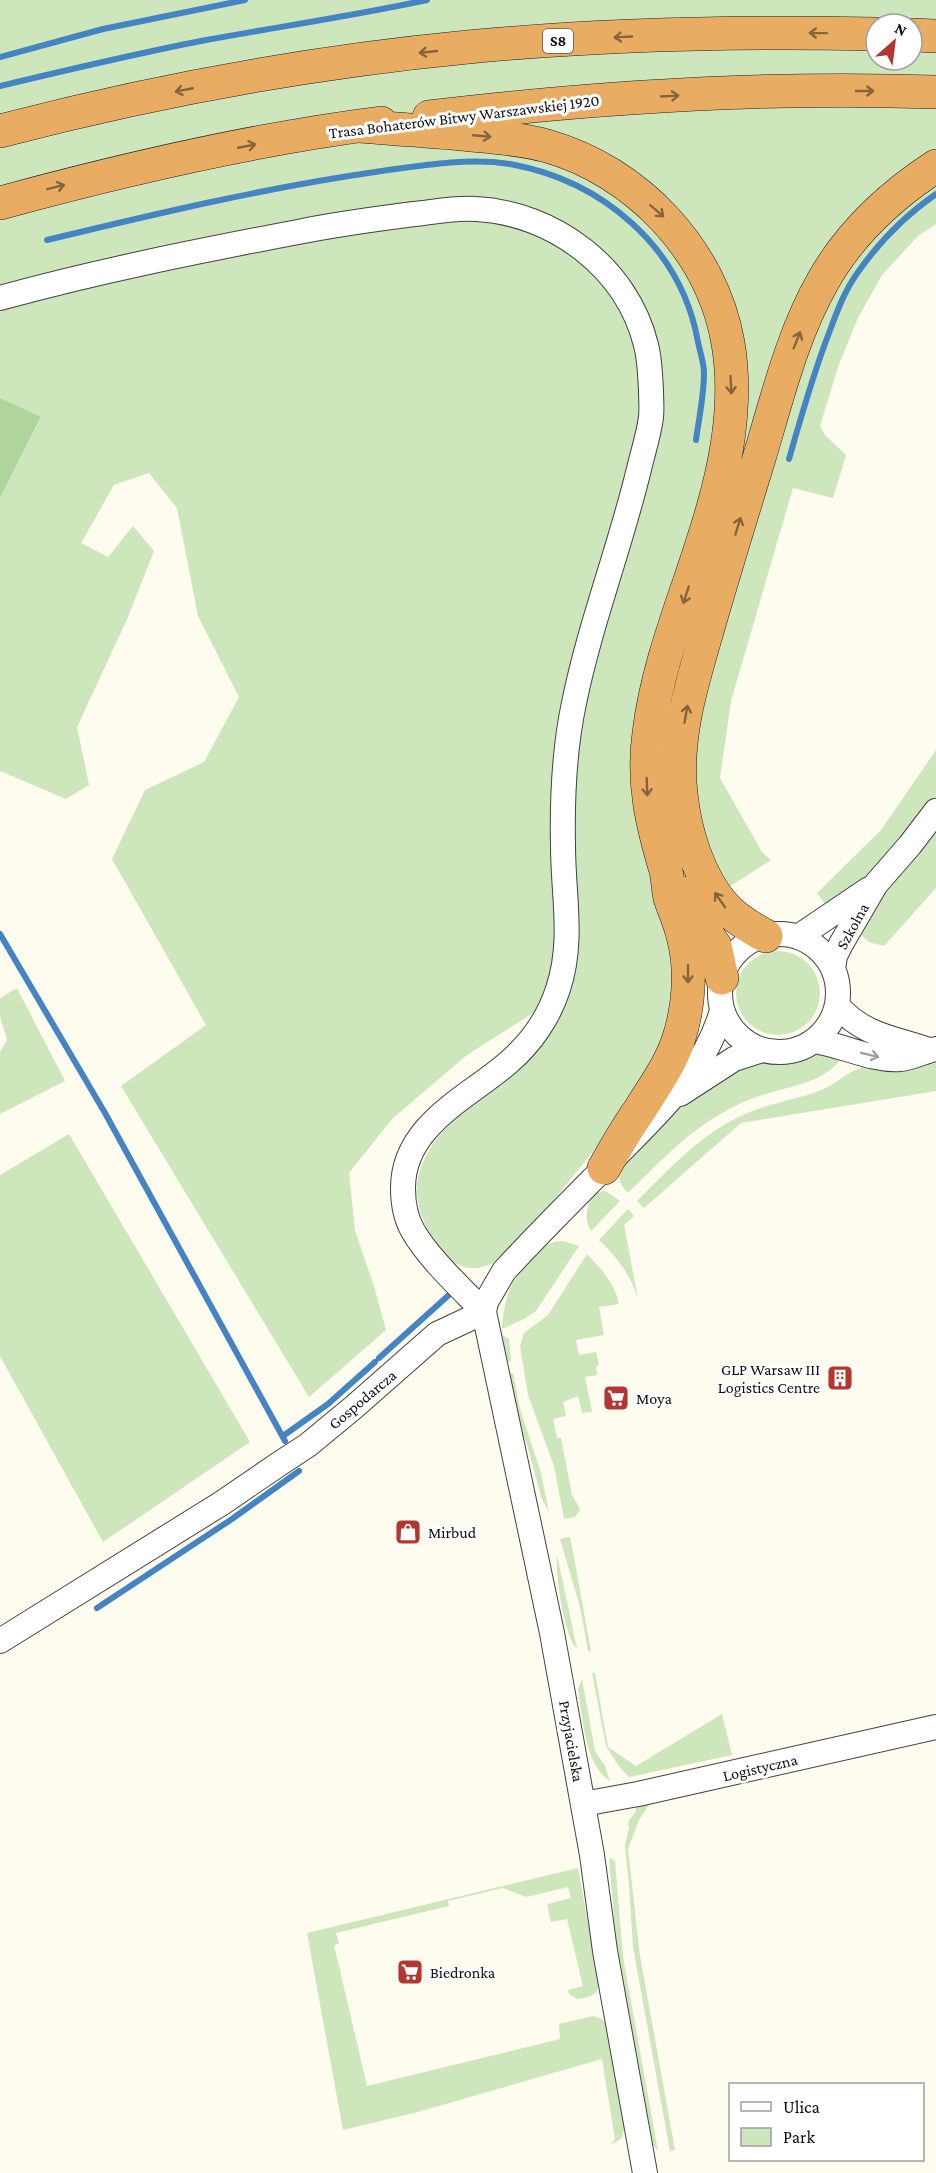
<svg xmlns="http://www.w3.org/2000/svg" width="936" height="2173" font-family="'Crimson Pro',serif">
  <rect width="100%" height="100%" fill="#fefcef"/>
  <path fill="#cde6bb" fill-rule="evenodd" d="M0 0H936V224L918 236 882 275 858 318 839 364 820 426 825 435 846 455 833 498 793 488 731 701 720 778 762 852 771 860 671 924 675 1023 627 1109 549 1206 497 1261C489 1265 480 1269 471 1268 440 1267 414 1212 417 1185 419 1166 428 1151 439 1135L557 1021 571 989 467 1055 392 1119 349 1173 355 1231 374 1286 386 1330 309 1397 121 1086 206 1025 112 859 145 790 204 762 239 697 198 616 177 508 149 473 114 485 81 543 108 557 133 526 154 551 128 617 77 727 89 785 66 799 0 771V498L41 418 0 398ZM876 24H912V60H876Z
    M936 750V888L884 946 869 942 825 904 817 893 881 830Z
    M736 993a42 42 0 1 1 84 0a42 42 0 1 1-84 0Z
    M17 988 65 1081 0 1114V1052L7 1040 0 1016V998Z
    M815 1052 846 1053C825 1083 798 1084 766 1094 749 1099 734 1106 719 1115 684 1135 657 1165 628 1193 619 1183 617 1178 622 1166L685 1103 755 1060 786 1061Z
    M864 1058 936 1061V1091L741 1123 644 1208 637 1201C670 1168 702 1133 745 1114 770 1103 796 1100 821 1090 837 1084 843 1074 861 1068Z
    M69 1134 250 1442 103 1542 0 1356V1175Z
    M603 1191 609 1193 620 1201 591 1231C583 1218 587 1207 594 1194Z
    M628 1209 634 1216 624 1225 638 1299C630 1274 618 1258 599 1240Z
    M563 1241 579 1246 536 1311 524 1319 502 1329C504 1298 510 1280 532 1258 541 1248 549 1241 563 1241Z
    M587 1254C602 1270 614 1282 619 1304L599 1307 604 1335 576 1340 579 1355 596 1352 599 1365 596 1366 597 1375 585 1377 592 1412 582 1413 578 1396 563 1402 566 1416 553 1419 557 1438H561L572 1495 579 1507 580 1510 575 1517 564 1519 554 1466 528 1395 520 1346 524 1333 548 1315Z
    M502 1335 509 1339 511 1361 505 1362Z
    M513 1373 520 1409 541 1473 549 1512 541 1497 528 1448 518 1420 508 1374Z
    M570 1537 573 1552 591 1651H588L580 1607 560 1539Z
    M557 1555 577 1649C564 1637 555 1573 557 1555Z
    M592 1673H595L608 1747 636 1766 722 1714 732 1755 629 1777 618 1765 606 1746Z
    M582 1679 595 1751 605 1766 610 1781C584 1765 583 1716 578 1689Z
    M651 1802 639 1820 628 1849 640 1956 675 2150 670 2151 633 1947 629 1885 625 1845 629 1828 628 1822 636 1811 635 1806Z
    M611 1858 615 1861 623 1957 658 2151 651 2142 617 1953 609 1859Z
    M578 1868 599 1984C597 1997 588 1997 577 1999L569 1994 568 1990 583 1986 567 1919 551 1922 547 1904 571 1898 568 1887 526 1897 503 1888 448 1901 449 1906 336 1933 339 1944 334 1945 367 2086 560 2039 559 2024 593 2016 602 2019 606 2023 625 2125 622 2138 611 2145 615 2139 602 2059 418 2112 343 2130 307 1933Z"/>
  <path fill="#b0d59c" d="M0 398 41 417 0 498Z"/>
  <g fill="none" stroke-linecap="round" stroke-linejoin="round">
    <path stroke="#4584c2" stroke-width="6" d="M0 57 103 29 245 0
      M0 86C67 70 134 54 201 41 277 27 352 16 427 0
      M47 240C155 214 264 188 375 172 418 166 466 157 510 164 603 181 681 247 698 342 700 352 704 363 704 373 704 395 699 418 696 440
      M789 459C801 417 813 374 829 333 836 314 844 292 856 275 878 243 904 216 936 194
      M0 934 105 1113 285 1441
      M379 1358 450 1294
      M283 1436 328 1404 375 1362
      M97 1608 232 1519 299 1471"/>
    <defs>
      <path id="minor" d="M0 298C98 271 198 251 298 232 337 224 375 219 414 214 434 212 456 207 476 209 554 213 627 268 646 345 650 360 650 375 651 390 651 399 652 408 651 417 649 434 643 452 639 469 620 548 590 624 574 703 564 750 562 798 563 846 563 895 574 941 558 989 549 1017 531 1043 509 1062 468 1098 403 1125 403 1188 403 1202 406 1219 413 1231 429 1259 462 1289 484 1312
        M720 993a59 59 0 1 1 118 0a59 59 0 1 1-118 0Z
        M798 937 869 889
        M833 969 835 956 841 944 876 884 910 845 936 811
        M837 1005C862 1035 894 1038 929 1050
        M814 1041C843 1045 871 1061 900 1059 913 1058 924 1051 936 1049
        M680 1094 734 1059 762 1050
        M0 1641 222 1503 279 1464 308 1445 354 1407 437 1334 484 1312
        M583 1804 638 1794 936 1727
        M645 2173 605 1951 592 1855 552 1633 484 1312 486 1302 504 1271C540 1232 578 1194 616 1156 658 1113 706 1070 722 1010"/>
      <path id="highway" d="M912 35 936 36
        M429 117C597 97 767 86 936 92
        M361 126C394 129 427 131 461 134 490 137 519 138 547 146 636 171 712 250 728 343 736 390 730 442 718 489 698 571 659 649 649 733 642 783 652 824 666 871 668 880 668 889 670 898 674 910 680 923 683 936 692 970 689 1008 678 1041 669 1067 653 1088 639 1111 626 1129 615 1149 604 1168
        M0 131C153 91 311 62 468 47 604 34 740 31 876 34
        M0 203C125 169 253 139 381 123
        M679 892 715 946 722 978
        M766 936C751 928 736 919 725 907 699 878 685 833 681 794 674 735 694 677 710 621 725 569 741 517 757 465 776 403 791 337 823 281 850 233 890 196 936 166"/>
    </defs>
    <use href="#minor" stroke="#414141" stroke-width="26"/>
    <use href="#highway" stroke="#1f1f1f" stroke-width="34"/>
    <use href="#minor" stroke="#fff" stroke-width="24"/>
    <use href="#highway" stroke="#e8ad63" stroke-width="33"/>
  </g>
  <defs><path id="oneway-shaft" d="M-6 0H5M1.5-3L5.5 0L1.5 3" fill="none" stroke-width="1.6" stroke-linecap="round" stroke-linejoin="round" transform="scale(1.5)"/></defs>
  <g stroke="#86653d">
    <use href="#oneway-shaft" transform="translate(818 33) rotate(-179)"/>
    <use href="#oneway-shaft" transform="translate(623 37) rotate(177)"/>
    <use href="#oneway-shaft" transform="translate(428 52) rotate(174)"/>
    <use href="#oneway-shaft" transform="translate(184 90) rotate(169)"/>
    <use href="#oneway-shaft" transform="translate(865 91)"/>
    <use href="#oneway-shaft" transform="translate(670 96) rotate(-3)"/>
    <use href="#oneway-shaft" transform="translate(482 136) rotate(5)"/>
    <use href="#oneway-shaft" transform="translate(247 146) rotate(-11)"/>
    <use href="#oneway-shaft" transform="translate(56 187) rotate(-14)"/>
    <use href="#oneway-shaft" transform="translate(657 211) rotate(41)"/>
    <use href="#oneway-shaft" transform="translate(797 340) rotate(-68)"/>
    <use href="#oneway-shaft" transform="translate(731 385) rotate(87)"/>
    <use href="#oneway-shaft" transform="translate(738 526) rotate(-73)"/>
    <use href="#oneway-shaft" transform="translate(686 595) rotate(108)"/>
    <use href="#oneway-shaft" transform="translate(686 714) rotate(-80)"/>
    <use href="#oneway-shaft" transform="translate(647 787) rotate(88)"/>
    <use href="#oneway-shaft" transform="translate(720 900) rotate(-125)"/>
    <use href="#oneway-shaft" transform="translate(688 974) rotate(90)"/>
  </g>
  <use stroke="#9f9f9f" href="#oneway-shaft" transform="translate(870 1055) rotate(14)"/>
  <defs>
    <symbol id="building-square" viewBox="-11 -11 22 22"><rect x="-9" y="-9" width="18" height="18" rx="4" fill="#b23731" stroke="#fff"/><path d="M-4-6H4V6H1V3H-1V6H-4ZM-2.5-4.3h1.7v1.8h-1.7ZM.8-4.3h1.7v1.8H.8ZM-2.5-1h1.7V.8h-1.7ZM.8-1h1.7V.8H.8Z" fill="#fff"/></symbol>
    <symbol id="supermarket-square" viewBox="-11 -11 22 22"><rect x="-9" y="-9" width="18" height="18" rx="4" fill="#b23731" stroke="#fff"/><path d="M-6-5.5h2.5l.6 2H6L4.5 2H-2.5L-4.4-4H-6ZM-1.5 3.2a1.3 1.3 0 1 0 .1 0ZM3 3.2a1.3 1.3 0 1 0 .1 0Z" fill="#fff"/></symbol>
    <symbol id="shop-square" viewBox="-11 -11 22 22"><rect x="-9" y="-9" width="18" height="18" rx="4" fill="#b23731" stroke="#fff"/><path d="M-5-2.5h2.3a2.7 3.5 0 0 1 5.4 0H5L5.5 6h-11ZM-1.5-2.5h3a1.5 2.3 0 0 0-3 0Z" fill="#fff"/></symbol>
  </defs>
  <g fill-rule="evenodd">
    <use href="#building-square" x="825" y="1363" width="30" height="30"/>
    <use href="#supermarket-square" x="601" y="1383" width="30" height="30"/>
    <use href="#shop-square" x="393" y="1517" width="30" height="30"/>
    <use href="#supermarket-square" x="395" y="1957" width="30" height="30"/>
  </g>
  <g text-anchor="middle" stroke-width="6" stroke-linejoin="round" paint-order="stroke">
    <rect fill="#fff" stroke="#565656" stroke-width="1.5" x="543" y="29" width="30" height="24" rx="4.5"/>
    <g font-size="15" font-weight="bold" fill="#0e0e0e">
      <text x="558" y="46">S8</text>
    </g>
    <g font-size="16" fill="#0e0e0e" stroke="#fff">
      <text transform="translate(464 116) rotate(-7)" y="6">Trasa Bohaterów Bitwy Warszawskiej 1920</text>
      <text transform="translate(852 926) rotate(-61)" y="6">Szkolna</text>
      <text transform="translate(362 1399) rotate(-40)" y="6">Gospodarcza</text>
      <text transform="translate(572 1741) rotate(80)" y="6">Przyjacielska</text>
      <text transform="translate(760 1767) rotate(-13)" y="6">Logistyczna</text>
    </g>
    <g font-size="16" fill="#0e0e0e" stroke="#fff" text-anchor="start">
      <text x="820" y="1375" text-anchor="end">GLP Warsaw III<tspan x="820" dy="18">Logistics Centre</tspan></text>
      <text x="636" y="1404">Moya</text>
      <text x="428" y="1538">Mirbud</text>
      <text x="430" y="1978">Biedronka</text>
    </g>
  </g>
  <rect x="729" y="2083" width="195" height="78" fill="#ffffff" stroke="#9f9f9f" stroke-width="1.5"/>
  <rect x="741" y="2102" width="30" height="9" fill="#ffffff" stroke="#9f9f9f" stroke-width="1.5"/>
  <text x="783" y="2113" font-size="18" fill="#0e0e0e">Ulica</text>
  <rect x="741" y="2128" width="30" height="18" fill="#cde6bb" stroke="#9f9f9f" stroke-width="1.5"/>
  <text x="783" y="2143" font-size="18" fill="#0e0e0e">Park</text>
  <g transform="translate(894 42) rotate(28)"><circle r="28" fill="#ffffff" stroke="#9f9f9f" stroke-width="1.5"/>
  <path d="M0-4.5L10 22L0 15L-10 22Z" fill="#b23731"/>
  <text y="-9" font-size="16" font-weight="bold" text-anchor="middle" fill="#0e0e0e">N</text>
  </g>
</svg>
